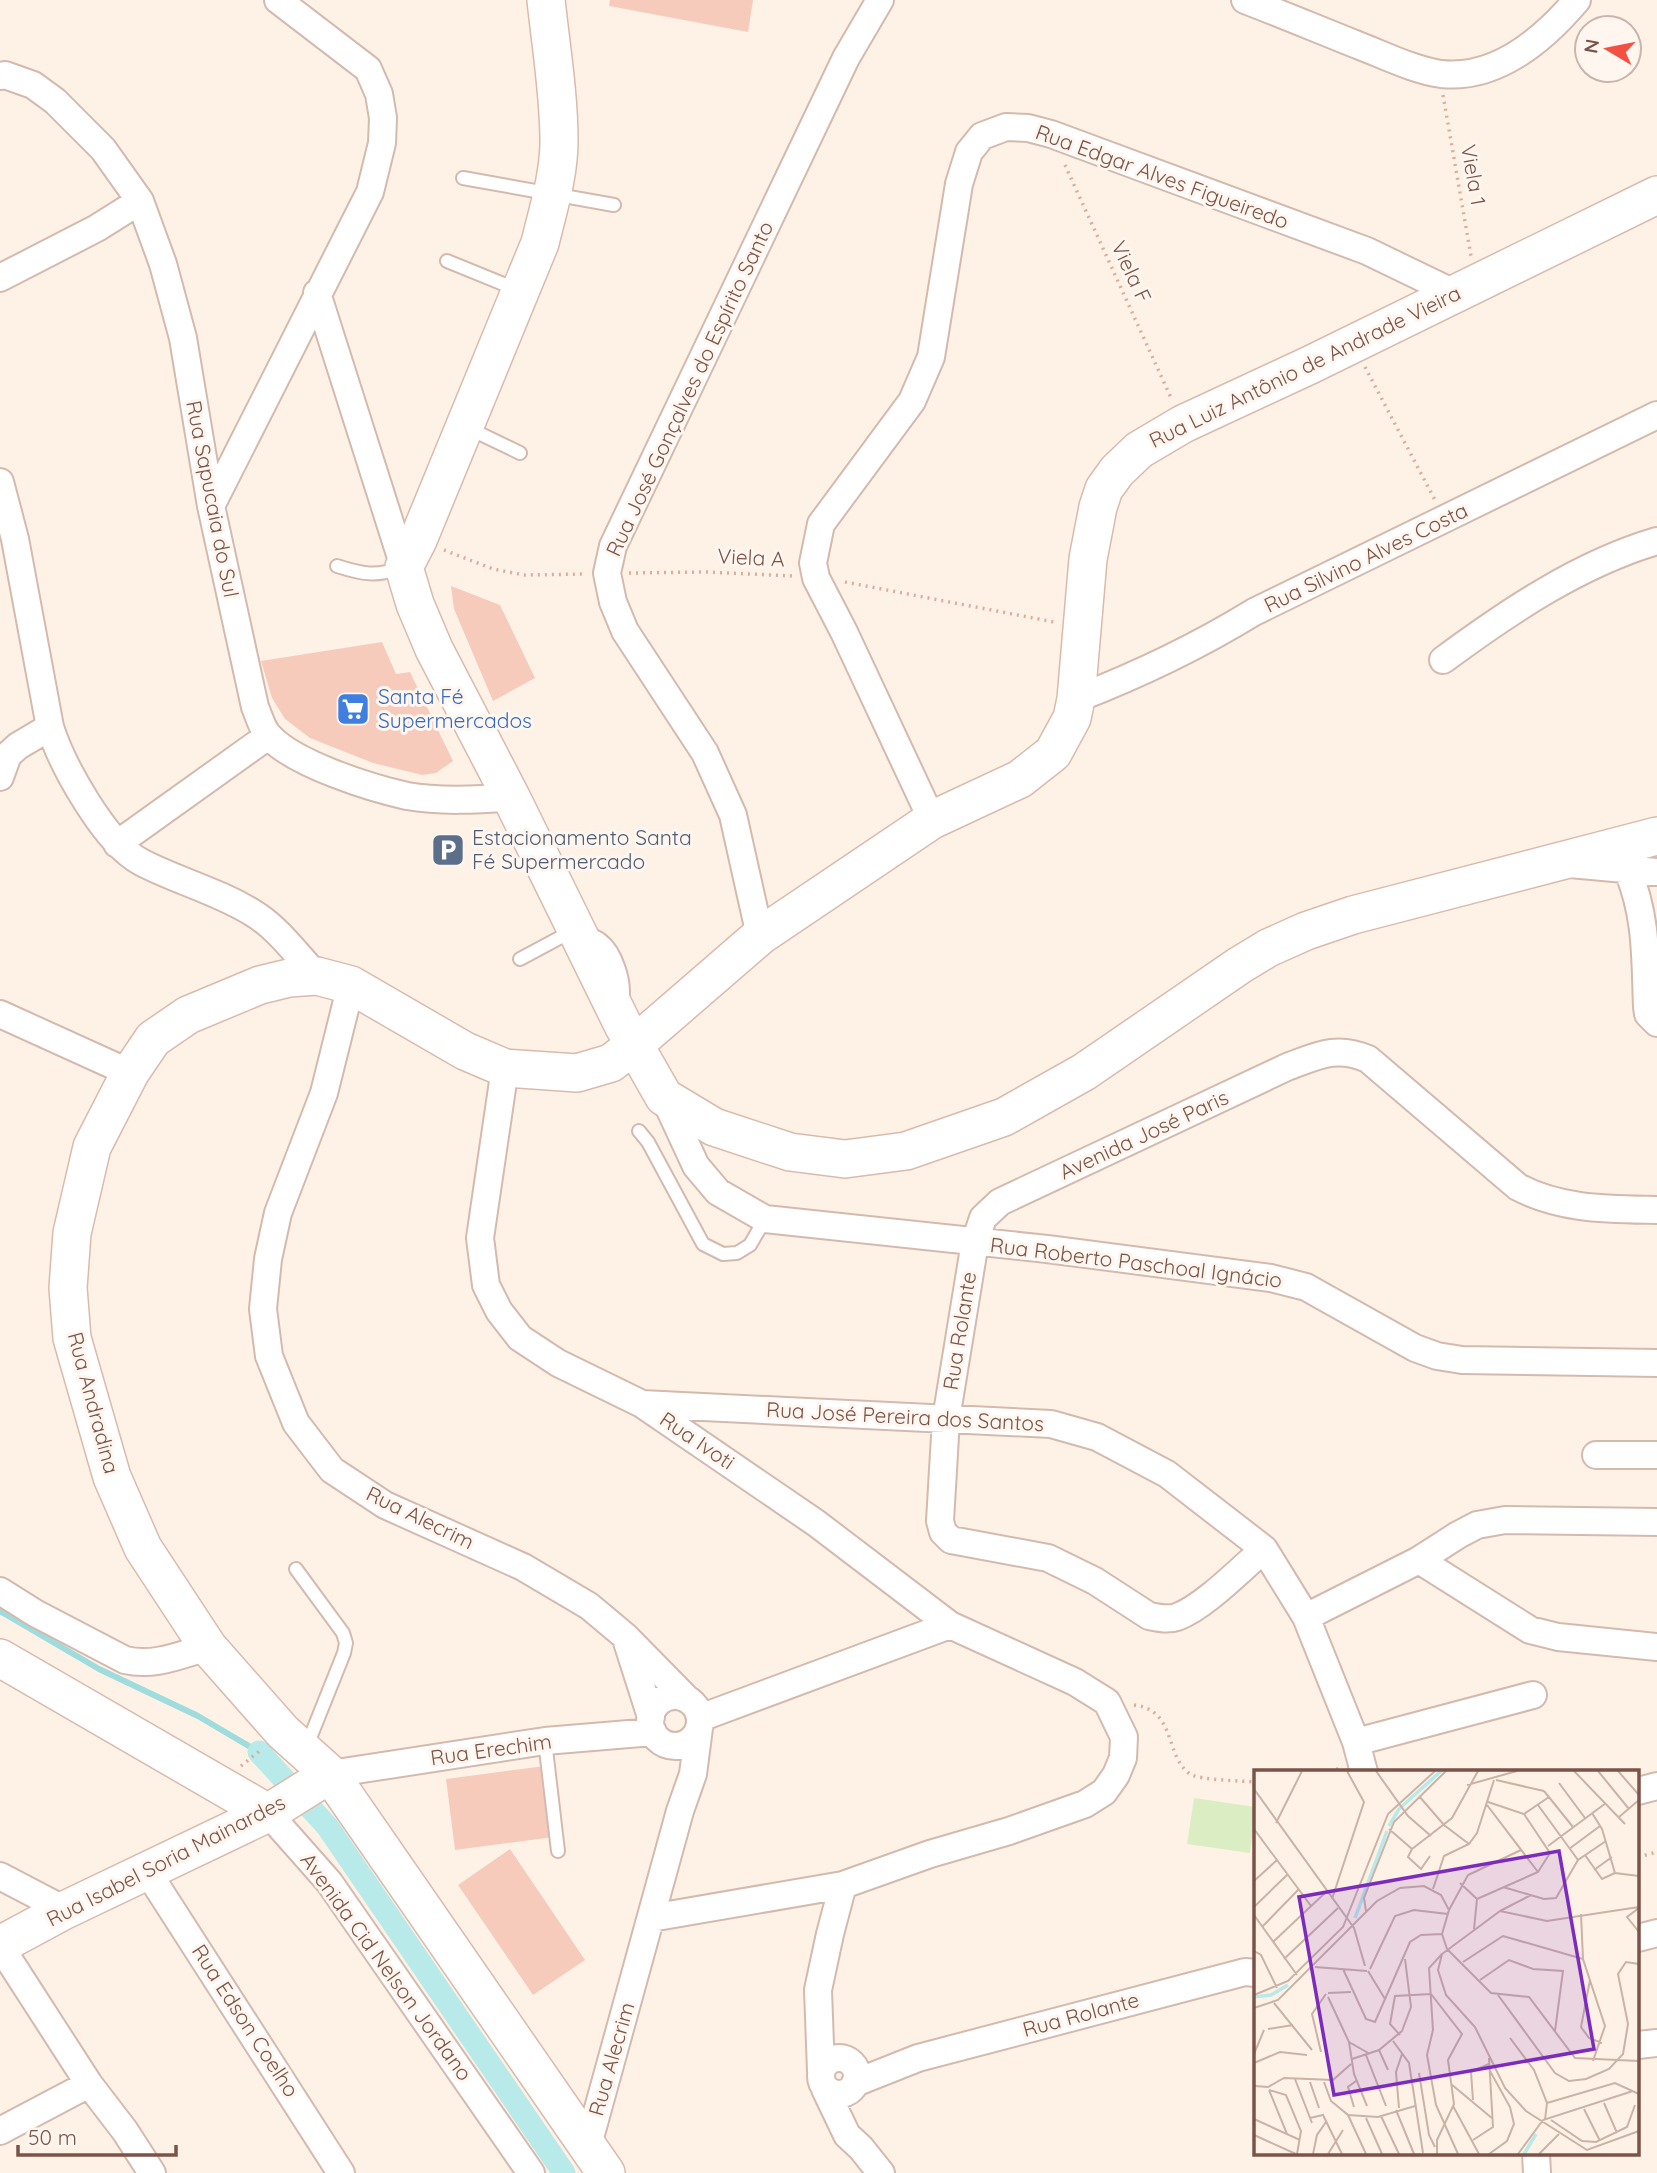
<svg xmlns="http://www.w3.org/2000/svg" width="1657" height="2173" font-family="Quicksand,sans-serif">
  <rect width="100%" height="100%" fill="#fef2e7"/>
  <path fill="#dbeec3" d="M1194 1798 1256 1807 1250 1853 1187 1844Z"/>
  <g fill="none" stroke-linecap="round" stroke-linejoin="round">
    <path stroke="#9edcdd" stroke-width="6" d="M0 1611 99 1669 198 1716 259 1752"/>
    <path stroke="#b9eaea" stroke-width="23" d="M259 1752 327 1826 564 2173"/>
  </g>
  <path fill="#f6cbbc" d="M610 0H753L748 32 609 6Z
    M451 586 500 605 535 678 493 701 454 609Z
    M382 642 396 674 410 672 453 761 436 773 422 775 373 763 310 738 285 719 272 698 261 661Z
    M545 1766 554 1837 455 1850 446 1779Z
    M510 1849 585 1960 533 1995 458 1885Z"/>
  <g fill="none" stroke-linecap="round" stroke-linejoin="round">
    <defs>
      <path id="lane" d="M463 178 614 205
        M447 261 518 290
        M466 427 520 453
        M337 566C362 574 376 577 400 568
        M520 959 576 929C583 933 595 935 601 940 616 951 626 983 622 1001
        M639 1131 648 1142 703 1244 723 1254 737 1253 750 1245 765 1219
        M296 1569 343 1633 346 1643 344 1653 306 1748
        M545 1741 558 1851"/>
      <path id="street" d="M1245 0C1284 15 1322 31 1360 46 1386 56 1414 70 1441 74 1497 80 1544 39 1577 0
        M0 76 5 75 33 85 55 101 103 149 140 201 163 264 183 338 211 506 255 707C259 716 262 729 269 736 294 764 371 788 407 796 441 802 477 800 511 797
        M0 278 97 228 140 201
        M317 293 404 567
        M0 482 15 539 50 727C62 765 105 843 141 862 177 881 218 891 253 913 278 928 297 955 317 976
        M211 506 370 192 382 143 383 118 379 94 368 69 278 0
        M1443 660C1508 612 1579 564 1657 541
        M1076 699C1138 675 1197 647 1254 612L1657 415
        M0 777 8 755 18 746 50 727
        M932 820 844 632 816 578 813 563 821 524 912 401 931 357 959 184 969 152 982 136 1006 127 1028 128 1051 134 1367 251 1454 293
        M117 844 268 736
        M1570 864 1657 872
        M1628 871C1647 918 1645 957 1647 1007L1648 1014 1657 1023
        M760 936 733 815 705 753 625 631 613 602 607 573 613 546 846 58 880 0
        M351 985 324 1093 278 1213 268 1259 263 1309 269 1356 296 1423 332 1470 385 1505 523 1567 589 1606 626 1637 688 1700
        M0 1014 130 1073
        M505 1068 480 1238 486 1285 499 1311 520 1338 558 1363 642 1404 816 1523 950 1625 1075 1682 1107 1702 1124 1737 1123 1758 1116 1775 1104 1792 1085 1804 1009 1831 930 1854 843 1885 651 1918
        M664 1097 696 1166 718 1192 765 1219 1047 1249 1271 1278 1306 1287 1415 1348 1437 1356 1462 1360 1657 1363
        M642 1404 1051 1424 1097 1437 1167 1474 1264 1549 1306 1617 1356 1742 1364 1772
        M1596 1455H1657
        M1264 1549C1241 1569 1204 1607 1177 1617 1168 1620 1159 1618 1149 1616L1095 1581 1048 1558 951 1540 943 1532 940 1521 946 1419 975 1242 983 1218 1000 1202 1287 1067C1317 1056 1336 1045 1368 1059L1518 1187C1562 1210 1609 1209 1657 1210
        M1419 1560 1530 1630 1558 1637 1657 1647
        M0 1591 35 1613 125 1660C154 1667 180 1655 208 1647
        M1306 1617 1419 1560 1458 1535 1477 1525 1505 1520 1657 1522
        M627 1642 651 1717
        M650 1721a25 25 0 1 1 50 0a25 25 0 1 1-50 0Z
        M700 1718 950 1625
        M1356 1742 1533 1695
        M330 1774 545 1741 653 1732
        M1638 1791 1657 1786
        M268 1813 329 1882 531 2173
        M147 1871 341 2173
        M0 1876 65 1910
        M1638 1938 1657 1933
        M0 1946 89 2084 125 2131 152 2173
        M1638 2045 1657 2043
        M821 2076a18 18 0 1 1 36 0a18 18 0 1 1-36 0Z
        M821 2071 818 1990 830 1934 843 1885
        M855 2083 918 2058 1245 1972 1256 1973
        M825 2089 847 2135 861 2148 881 2173
        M0 2131 89 2084
        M588 2145 680 1811 693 1774 699 1728
        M1536 2154 1537 2173"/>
      <path id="secondary" d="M546 0C551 47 559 94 559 141 559 175 548 210 540 243L418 540 404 567 415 604 434 649 511 797 623 1025 664 1097 714 1127 790 1152 845 1159 906 1151 1004 1117 1084 1072 1240 965 1268 948 1306 931 1353 915 1657 836
        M0 1658 268 1813
        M0 1945 65 1910 268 1813 330 1774
        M606 2173 330 1774 283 1732 208 1647 143 1548 112 1477 72 1338 68 1288 72 1233 92 1147 130 1073 153 1039 188 1015 260 985 289 978 317 976 351 985 465 1051 505 1068 577 1073 611 1063 634 1045 760 936 932 820 1020 779 1053 753 1072 718 1076 699 1088 559 1098 507 1104 489 1117 471 1139 450 1183 424 1310 365 1657 195"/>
    </defs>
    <use href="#lane" stroke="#d4baae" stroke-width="16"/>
    <use href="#street" stroke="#d4baae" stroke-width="30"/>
    <use href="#secondary" stroke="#dabaad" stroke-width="40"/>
    <path stroke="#dcad9e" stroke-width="3.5" stroke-dasharray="2 5" stroke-linecap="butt" d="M1443 95 1471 256
      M1065 165 1172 400
      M1365 367 1435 500
      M444 550 493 569 524 575 586 574
      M629 573 706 572 793 576
      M845 582 1054 622
      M1134 1705C1177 1710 1164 1756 1190 1774 1198 1780 1244 1781 1256 1782
      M241 1766 262 1749
      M1330 1772 1340 1768
      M1638 1857 1657 1852"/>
    <use href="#lane" stroke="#fff" stroke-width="12"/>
    <use href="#street" stroke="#fff" stroke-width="26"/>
    <use href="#secondary" stroke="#fff" stroke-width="37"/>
  </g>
  <defs>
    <symbol id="supermarket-square" viewBox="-11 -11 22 22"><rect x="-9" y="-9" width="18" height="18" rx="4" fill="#3f7fe0" stroke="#fff6ef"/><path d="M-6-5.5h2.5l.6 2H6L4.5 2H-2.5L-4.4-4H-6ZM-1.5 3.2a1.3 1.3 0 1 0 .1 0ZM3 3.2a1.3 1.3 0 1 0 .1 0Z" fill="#fff"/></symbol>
    <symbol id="parking-square" viewBox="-11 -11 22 22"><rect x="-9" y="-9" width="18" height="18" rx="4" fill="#5c6f8a" stroke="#fff6ef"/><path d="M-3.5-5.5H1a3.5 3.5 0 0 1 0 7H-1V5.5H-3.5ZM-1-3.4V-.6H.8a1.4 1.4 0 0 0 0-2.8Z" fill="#fff"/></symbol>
  </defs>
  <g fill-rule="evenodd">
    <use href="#supermarket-square" x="334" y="690" width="38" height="38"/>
    <use href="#parking-square" x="429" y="831" width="38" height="38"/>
  </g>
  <g text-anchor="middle" stroke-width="6" stroke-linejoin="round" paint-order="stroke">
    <g font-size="21" fill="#7b5348" stroke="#fff6ef">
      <text transform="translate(1473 175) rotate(80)" y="7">Viela 1</text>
      <text transform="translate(1162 177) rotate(20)" y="7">Rua Edgar Alves Figueiredo</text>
      <text transform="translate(1131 272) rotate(65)" y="7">Viela F</text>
      <text transform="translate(1305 367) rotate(-26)" y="7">Rua Luiz Antônio de Andrade Vieira</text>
      <text transform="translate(690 389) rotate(-65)" y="7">Rua José Gonçalves do Espírito Santo</text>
      <text transform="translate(212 499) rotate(79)" y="7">Rua Sapucaia do Sul</text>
      <text transform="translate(751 558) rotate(3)" y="7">Viela A</text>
      <text transform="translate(1366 558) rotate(-26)" y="7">Rua Silvino Alves Costa</text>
      <text transform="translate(1144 1135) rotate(-25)" y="7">Avenida José Paris</text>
      <text transform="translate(1136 1263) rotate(7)" y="7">Rua Roberto Paschoal Ignácio</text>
      <text transform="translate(960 1331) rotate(-81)" y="7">Rua Rolante</text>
      <text transform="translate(93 1403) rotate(75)" y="7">Rua Andradina</text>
      <text transform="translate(905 1417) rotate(3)" y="7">Rua José Pereira dos Santos</text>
      <text transform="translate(697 1441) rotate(34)" y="7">Rua Ivoti</text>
      <text transform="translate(420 1518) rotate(26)" y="7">Rua Alecrim</text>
      <text transform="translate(491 1750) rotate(-8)" y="7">Rua Erechim</text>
      <text transform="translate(166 1861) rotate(-27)" y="7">Rua Isabel Soria Mainardes</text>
      <text transform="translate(386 1967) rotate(54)" y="7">Avenida Cid Nelson Jordano</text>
      <text transform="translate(1081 2015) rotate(-15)" y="7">Rua Rolante</text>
      <text transform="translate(245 2021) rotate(57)" y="7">Rua Edson Coelho</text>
      <text transform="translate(612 2059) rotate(-74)" y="7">Rua Alecrim</text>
    </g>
    <g font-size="21" fill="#366cbe" stroke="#fff6ef" text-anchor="start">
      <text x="378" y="704">Santa Fé<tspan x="378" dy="24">Supermercados</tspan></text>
    </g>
    <g font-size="21" fill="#4e5e75" stroke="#fff6ef" text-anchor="start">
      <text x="472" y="845">Estacionamento Santa<tspan x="472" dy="24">Fé Supermercado</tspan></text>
    </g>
  </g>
  <g transform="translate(1254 1770)">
    <rect width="385" height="385" fill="#fef2e7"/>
    <path fill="none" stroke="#b9eaea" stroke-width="3.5" d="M135 56 145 39 187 1M101 148 133 61M0 227 17 225 34 215M270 384 282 364"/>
    <path fill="none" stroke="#cab2a7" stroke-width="2" d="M122 1 154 46 177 66M320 1 371 54M344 1 375 39M364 1 385 25M242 10 290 21M305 13 331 48M213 15 263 1M0 19 100 158 111 196M290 21 319 57M165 26 190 55 215 74M233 35 284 102M284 35 324 90M338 43 348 59 361 103 385 106M270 44 295 27M365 47 385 30M22 53 48 1M0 59 57 136M135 59 158 79M294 76 352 33M158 79 198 48 224 1M158 79 154 87 167 99 176 86M315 79 346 56M331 85 348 109 361 103M340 100 358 87M0 111 23 90M206 113 223 129M249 117 290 129 302 128 324 90 352 71M179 119 190 86 215 74 223 63 240 10M78 129 110 32 93 1M0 137 34 104M385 137 293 151 246 141 188 184 184 200 192 225 221 257 251 318 272 341 333 380 385 361M385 138 373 147 385 162M195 140 214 105 267 80M112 141 110 128 140 52 192 1M246 141 277 125M327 144 329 189 351 256 339 291M0 145 43 205M8 157 45 119M220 159 223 129 284 102 296 83 270 44 234 32M19 172 72 122M194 180 237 223 275 227 321 288 385 291M0 181 7 185 23 218M188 184 175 198 179 260 173 285 182 335 204 384M30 189 84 138M209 192 249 166 329 189M61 197 113 201M89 199 112 249 121 252 156 172 167 165 188 164M116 199 141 146 160 140 194 144M114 201 131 229M226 210 255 190 279 199 309 201 301 261M336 210 327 257 335 268 348 273M74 223 97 222M177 224 208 264 194 290 200 334 183 370V384M0 225 34 211 89 157 134 44 181 1M244 225 301 303 315 311 332 309 355 299 369 284 374 254 364 204 372 192 385 194M74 227 95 272 100 304 113 336M20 233 58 280M0 238 24 230 123 131 146 118 170 116 187 125 195 140 188 164 193 179M14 259 39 255M146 265 136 254 141 226 177 224M256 268 280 300 293 333 291 350M139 271 155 293 169 383M95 272 116 284M125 280 134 300M67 282 58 244 72 224M0 284 10 260M112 285 132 336M98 289 125 280 148 261 157 237 151 189M0 293 26 282 53 285M165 303 175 365 181 377M41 309 58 353M56 312 65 338M70 312 77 331 94 345 112 384M197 314 239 349M0 316 14 317 30 308 79 310 97 294M15 320 32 325 47 361 43 384M15 320 33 364M219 330 217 302 235 294M293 333 361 313 385 324M350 333 363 363M199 336 225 384M100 337 94 317 102 311M145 338 142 302 148 284M330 339 346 371M142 340 160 384M94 345 124 347 161 336M127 346 145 384M56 348 69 345 88 384M112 348 128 384M0 349 46 370M297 350 328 371 342 372 373 357 381 335M0 365 42 384M219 370 239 357 235 288M59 384 63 365 72 352M74 384 89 360M235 384 253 371 260 354 256 337 236 301M264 384 289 350 379 321M285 384 305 364"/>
    <path fill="#7b2cbf" fill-opacity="0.15" stroke="#7b2cbf" stroke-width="3.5" d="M305 81 340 279 80 325 45 127Z"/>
    <rect width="385" height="385" fill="none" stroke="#7b5348" stroke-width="3.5"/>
  </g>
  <g transform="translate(1608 49) rotate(280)"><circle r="33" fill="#fff6ef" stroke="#cab5ac" stroke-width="2"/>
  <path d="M0-5L12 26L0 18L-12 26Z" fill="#f35041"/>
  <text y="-10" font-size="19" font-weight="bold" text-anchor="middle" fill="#7b5348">N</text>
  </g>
  <path d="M18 2145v10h158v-10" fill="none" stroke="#7b5348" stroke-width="3.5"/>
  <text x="28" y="2145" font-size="21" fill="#7b5348" stroke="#fff6ef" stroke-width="5" paint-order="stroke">50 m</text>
</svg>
